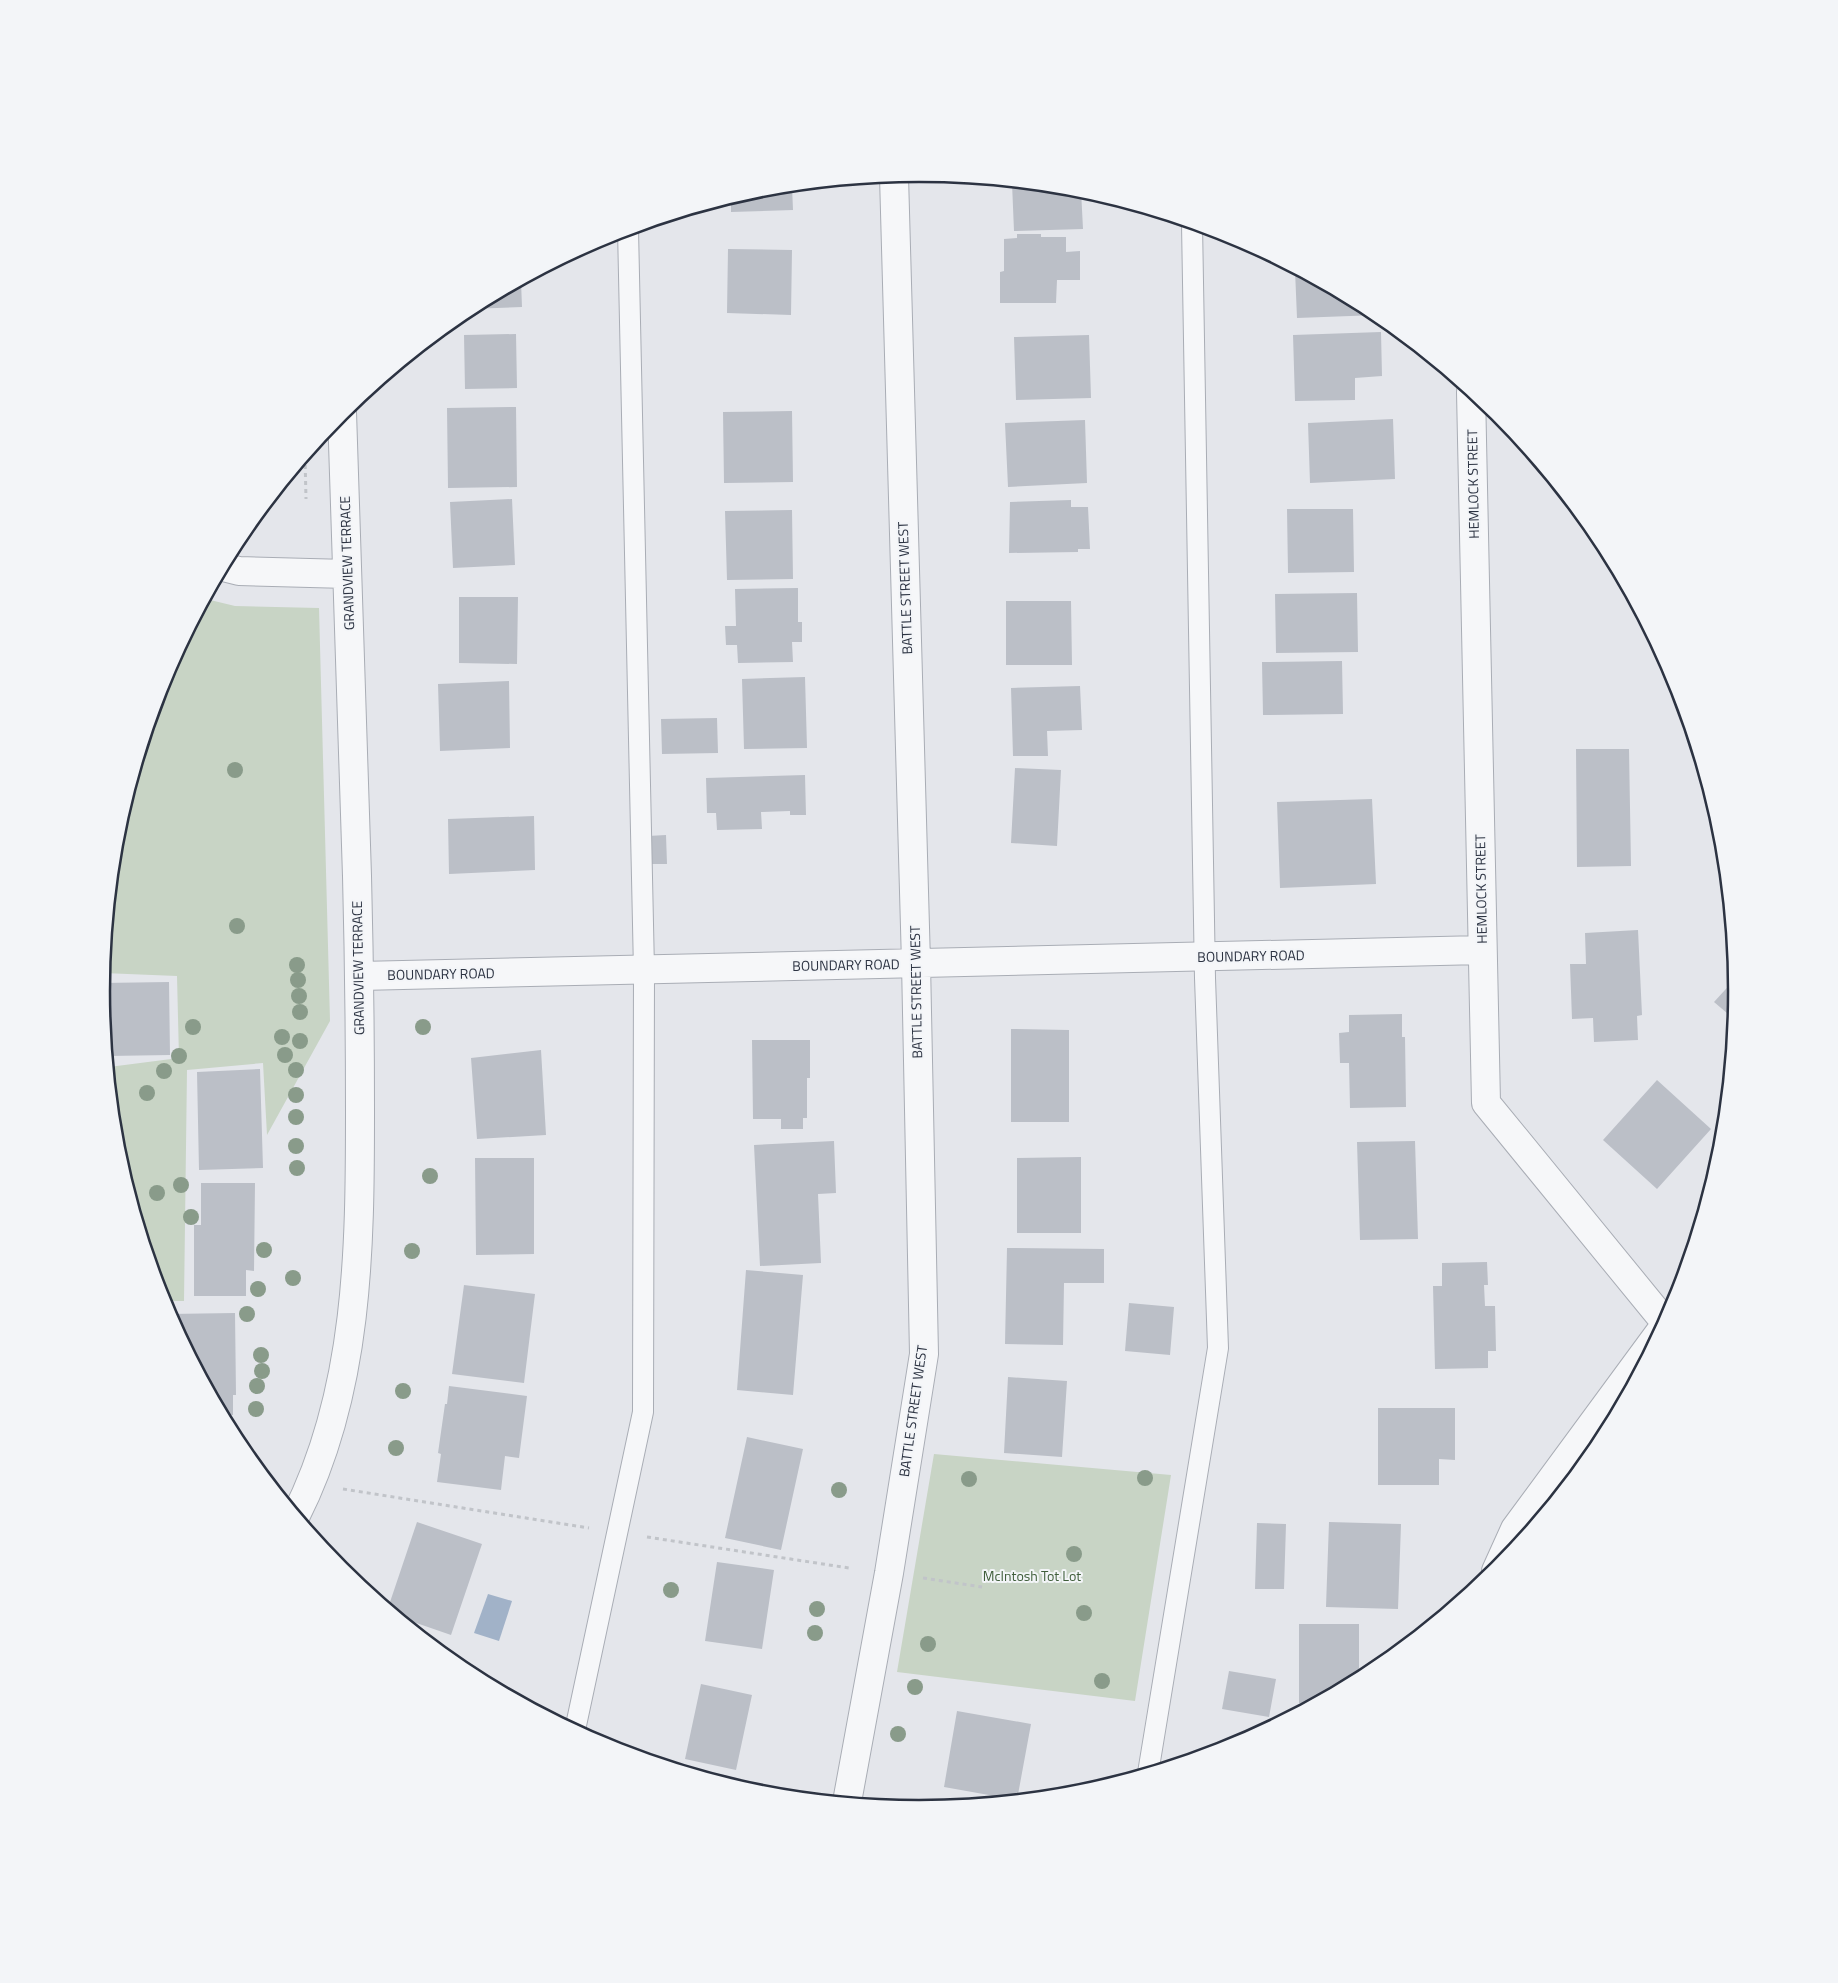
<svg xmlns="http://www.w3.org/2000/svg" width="1838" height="1983" font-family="'Titillium Web',sans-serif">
  <rect width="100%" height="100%" fill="#e4e6eb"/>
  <path fill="#c8d4c5" d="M206 599 235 606 319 608 330 1021 267 1135 263 1063 187 1070 184 1301H162L117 1151 109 1067 179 1058 177 976 103 973 117 832 164 678Z
    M934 1454 1171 1475 1135 1701 897 1672Z"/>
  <path fill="#a1b2c8" d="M488 1594 512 1601 499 1641 474 1633Z"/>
  <path fill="#bbbfc7" d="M1012 183 1081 190 1083 229 1014 231Z
    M792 186 793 210 731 212V198L760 189Z
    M1017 234H1041V237H1066V252L1080 251V280H1057L1056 303H1000V272L1004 271V239L1017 238Z
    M728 249 792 250 791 315 727 313Z
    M1295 270 1374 312 1377 315 1297 318Z
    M521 281 522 307 470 309Z
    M1381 332 1382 376 1355 378V400L1295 401 1293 335Z
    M516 334 517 388 465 389 464 335Z
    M1089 335 1091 398 1016 400 1014 337Z
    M516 407 517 487 448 488 447 408Z
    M792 411 793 482 724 483 723 412Z
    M1393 419 1395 479 1310 483 1308 423Z
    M1085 420 1087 483 1008 487 1005 423Z
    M512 499 515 565 453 568 450 502Z
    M1071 500V507H1088L1090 549H1078V552L1009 553 1010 502Z
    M1287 509H1353L1354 572 1288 573Z
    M792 510 793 579 727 580 725 511Z
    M798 588V622H802V642H792L793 662 738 663 737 645H726L725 626H736L735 589Z
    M1357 593 1358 652 1276 653 1275 594Z
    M459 597H518L517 664 459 663Z
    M1006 601H1071L1072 665H1006Z
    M1342 661 1343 714 1263 715 1262 662Z
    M805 677 807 748 744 749 742 679Z
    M509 681 510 748 440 751 438 684Z
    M1080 686 1082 730 1047 731 1048 756H1013L1011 688Z
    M717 718 718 753 662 754 661 719Z
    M1576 749H1629L1631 866 1577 867Z
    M1015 768 1061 770 1057 846 1011 843Z
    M805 775 806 815H790V811L761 812 762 829 717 830 716 813H707L706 778Z
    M1372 799 1376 884 1280 888 1277 802Z
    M534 816 535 870 449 874 448 819Z
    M666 835 667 864H649L648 836Z
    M1638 930 1642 1015 1637 1016 1638 1040 1594 1042 1593 1018 1572 1019 1570 964H1586L1585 933Z
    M1735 979 1737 992 1734 1019 1714 1002Z
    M169 982 170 1055 108 1056 101 991 102 983Z
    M1402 1014V1037H1405L1406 1107 1350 1108 1349 1063H1340L1339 1033 1349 1032V1015Z
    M1011 1029 1069 1030V1122H1011Z
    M752 1040H810V1078H807V1118H803V1129H781V1119H753Z
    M541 1050 546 1135 477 1139 471 1058Z
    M260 1069 263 1168 199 1170 197 1072Z
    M1657 1080 1711 1129 1657 1189 1603 1140Z
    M834 1141 836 1193 818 1194 821 1263 760 1266 754 1145Z
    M1415 1141 1418 1239 1360 1240 1357 1142Z
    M1081 1157V1233H1017V1158Z
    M475 1158H534V1254L476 1255Z
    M201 1183H255L254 1271 246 1270V1296H194V1225H201Z
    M1007 1248 1104 1249V1283H1064L1063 1345 1005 1344Z
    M1487 1262 1488 1285H1484L1485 1306H1495L1496 1351H1488V1368L1435 1369 1433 1286H1442V1263Z
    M746 1270 803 1275 793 1395 737 1390Z
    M464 1285 535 1294 524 1383 452 1374Z
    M1129 1303 1174 1307 1170 1355 1125 1351Z
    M235 1313 236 1395H233V1415H223L169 1314Z
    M1008 1377 1067 1381 1062 1457 1004 1453Z
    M449 1386 527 1396 519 1458 505 1456 501 1490 437 1482 441 1454 438 1453 445 1404H447Z
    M1378 1408H1455V1460L1439 1459V1485H1378Z
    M747 1437 803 1449 781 1550 725 1538Z
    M417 1522 482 1544 451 1635 399 1617 388 1608Z
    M1329 1522 1401 1524 1398 1609 1326 1607Z
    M1257 1523 1286 1524 1284 1589H1255Z
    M717 1562 774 1570 762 1649 705 1641Z
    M1299 1624H1359V1679L1315 1703H1299Z
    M1229 1671 1276 1679 1269 1717 1222 1709Z
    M701 1684 752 1695 736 1770 685 1759Z
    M957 1711 1031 1724 1017 1800 944 1787Z"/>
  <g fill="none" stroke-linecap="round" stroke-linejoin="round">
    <defs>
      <path id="lane" d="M575 1730 643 1412 644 970 628 229
        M1148 1773 1218 1348 1205 978 1192 224"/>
      <path id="street" d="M1471 392 1486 1103 1665 1322
        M223 567 239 571 347 574
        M360 976 1482 950
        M296 1515C359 1390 360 1248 360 1111 360 1032 359 954 357 876 352 722 347 567 342 412
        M1496 1571 1515 1529 1660 1332
        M847 1802 889 1573 924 1354 916 963 894 176"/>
    </defs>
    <use href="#lane" stroke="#a9adb5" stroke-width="22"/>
    <use href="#street" stroke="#a9adb5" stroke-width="30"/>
    <path stroke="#c1c4c9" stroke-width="3" stroke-dasharray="4 4" stroke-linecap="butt" d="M305 457 306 499
      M343 1489 589 1528
      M647 1537 849 1568
      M923 1578 982 1587"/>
    <use href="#lane" stroke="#f6f7f9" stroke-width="20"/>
    <use href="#street" stroke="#f6f7f9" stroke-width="28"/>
  </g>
  <g fill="#899b8a">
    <circle cx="235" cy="770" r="8"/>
    <circle cx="237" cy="926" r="8"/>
    <circle cx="297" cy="965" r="8"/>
    <circle cx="298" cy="980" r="8"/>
    <circle cx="299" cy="996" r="8"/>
    <circle cx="300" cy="1012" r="8"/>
    <circle cx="193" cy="1027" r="8"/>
    <circle cx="423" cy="1027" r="8"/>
    <circle cx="282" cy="1037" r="8"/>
    <circle cx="300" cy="1041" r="8"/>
    <circle cx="285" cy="1055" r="8"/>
    <circle cx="179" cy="1056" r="8"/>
    <circle cx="296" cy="1070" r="8"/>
    <circle cx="164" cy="1071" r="8"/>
    <circle cx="147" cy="1093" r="8"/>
    <circle cx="296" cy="1095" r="8"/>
    <circle cx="296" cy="1117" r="8"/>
    <circle cx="296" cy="1146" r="8"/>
    <circle cx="297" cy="1168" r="8"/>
    <circle cx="430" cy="1176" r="8"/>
    <circle cx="181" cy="1185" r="8"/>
    <circle cx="157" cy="1193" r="8"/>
    <circle cx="191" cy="1217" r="8"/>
    <circle cx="264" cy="1250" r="8"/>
    <circle cx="412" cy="1251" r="8"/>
    <circle cx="293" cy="1278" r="8"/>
    <circle cx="258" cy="1289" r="8"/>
    <circle cx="247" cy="1314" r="8"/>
    <circle cx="261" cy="1355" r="8"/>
    <circle cx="262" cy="1371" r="8"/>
    <circle cx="257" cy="1386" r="8"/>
    <circle cx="403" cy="1391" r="8"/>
    <circle cx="256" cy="1409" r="8"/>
    <circle cx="396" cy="1448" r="8"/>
    <circle cx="1145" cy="1478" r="8"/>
    <circle cx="969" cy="1479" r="8"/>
    <circle cx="839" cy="1490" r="8"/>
    <circle cx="1074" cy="1554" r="8"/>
    <circle cx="671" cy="1590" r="8"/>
    <circle cx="817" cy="1609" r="8"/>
    <circle cx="1084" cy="1613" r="8"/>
    <circle cx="815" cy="1633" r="8"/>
    <circle cx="928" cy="1644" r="8"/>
    <circle cx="1102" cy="1681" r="8"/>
    <circle cx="915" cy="1687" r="8"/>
    <circle cx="898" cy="1734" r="8"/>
  </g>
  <g text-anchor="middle" stroke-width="4" stroke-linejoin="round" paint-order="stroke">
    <g font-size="14" fill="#2c3342" stroke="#f3f5f8">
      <text transform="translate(1473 484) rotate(-91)" y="5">HEMLOCK STREET</text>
      <text transform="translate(347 563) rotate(-92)" y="5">GRANDVIEW TERRACE</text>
      <text transform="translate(905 588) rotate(-92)" y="5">BATTLE STREET WEST</text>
      <text transform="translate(1481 889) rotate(-91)" y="5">HEMLOCK STREET</text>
      <text transform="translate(1251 956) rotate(-1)" y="5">BOUNDARY ROAD</text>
      <text transform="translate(846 965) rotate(-1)" y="5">BOUNDARY ROAD</text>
      <text transform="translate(358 968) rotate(-91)" y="5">GRANDVIEW TERRACE</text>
      <text transform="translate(441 974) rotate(-1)" y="5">BOUNDARY ROAD</text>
      <text transform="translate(916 992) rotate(-91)" y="5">BATTLE STREET WEST</text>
      <text transform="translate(913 1411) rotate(-82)" y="5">BATTLE STREET WEST</text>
    </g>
    <g font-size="14" fill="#3f5d3a" stroke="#f3f5f8">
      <text x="1032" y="1581">McIntosh Tot Lot</text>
    </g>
  </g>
  <path d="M0 0H1838V1983H0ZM110 991a809 809 0 1 1 1618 0a809 809 0 1 1-1618 0Z" fill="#f3f5f8" fill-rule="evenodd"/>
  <path fill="none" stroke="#2c3342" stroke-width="2.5" d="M110 991a809 809 0 1 1 1618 0a809 809 0 1 1-1618 0Z"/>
</svg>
